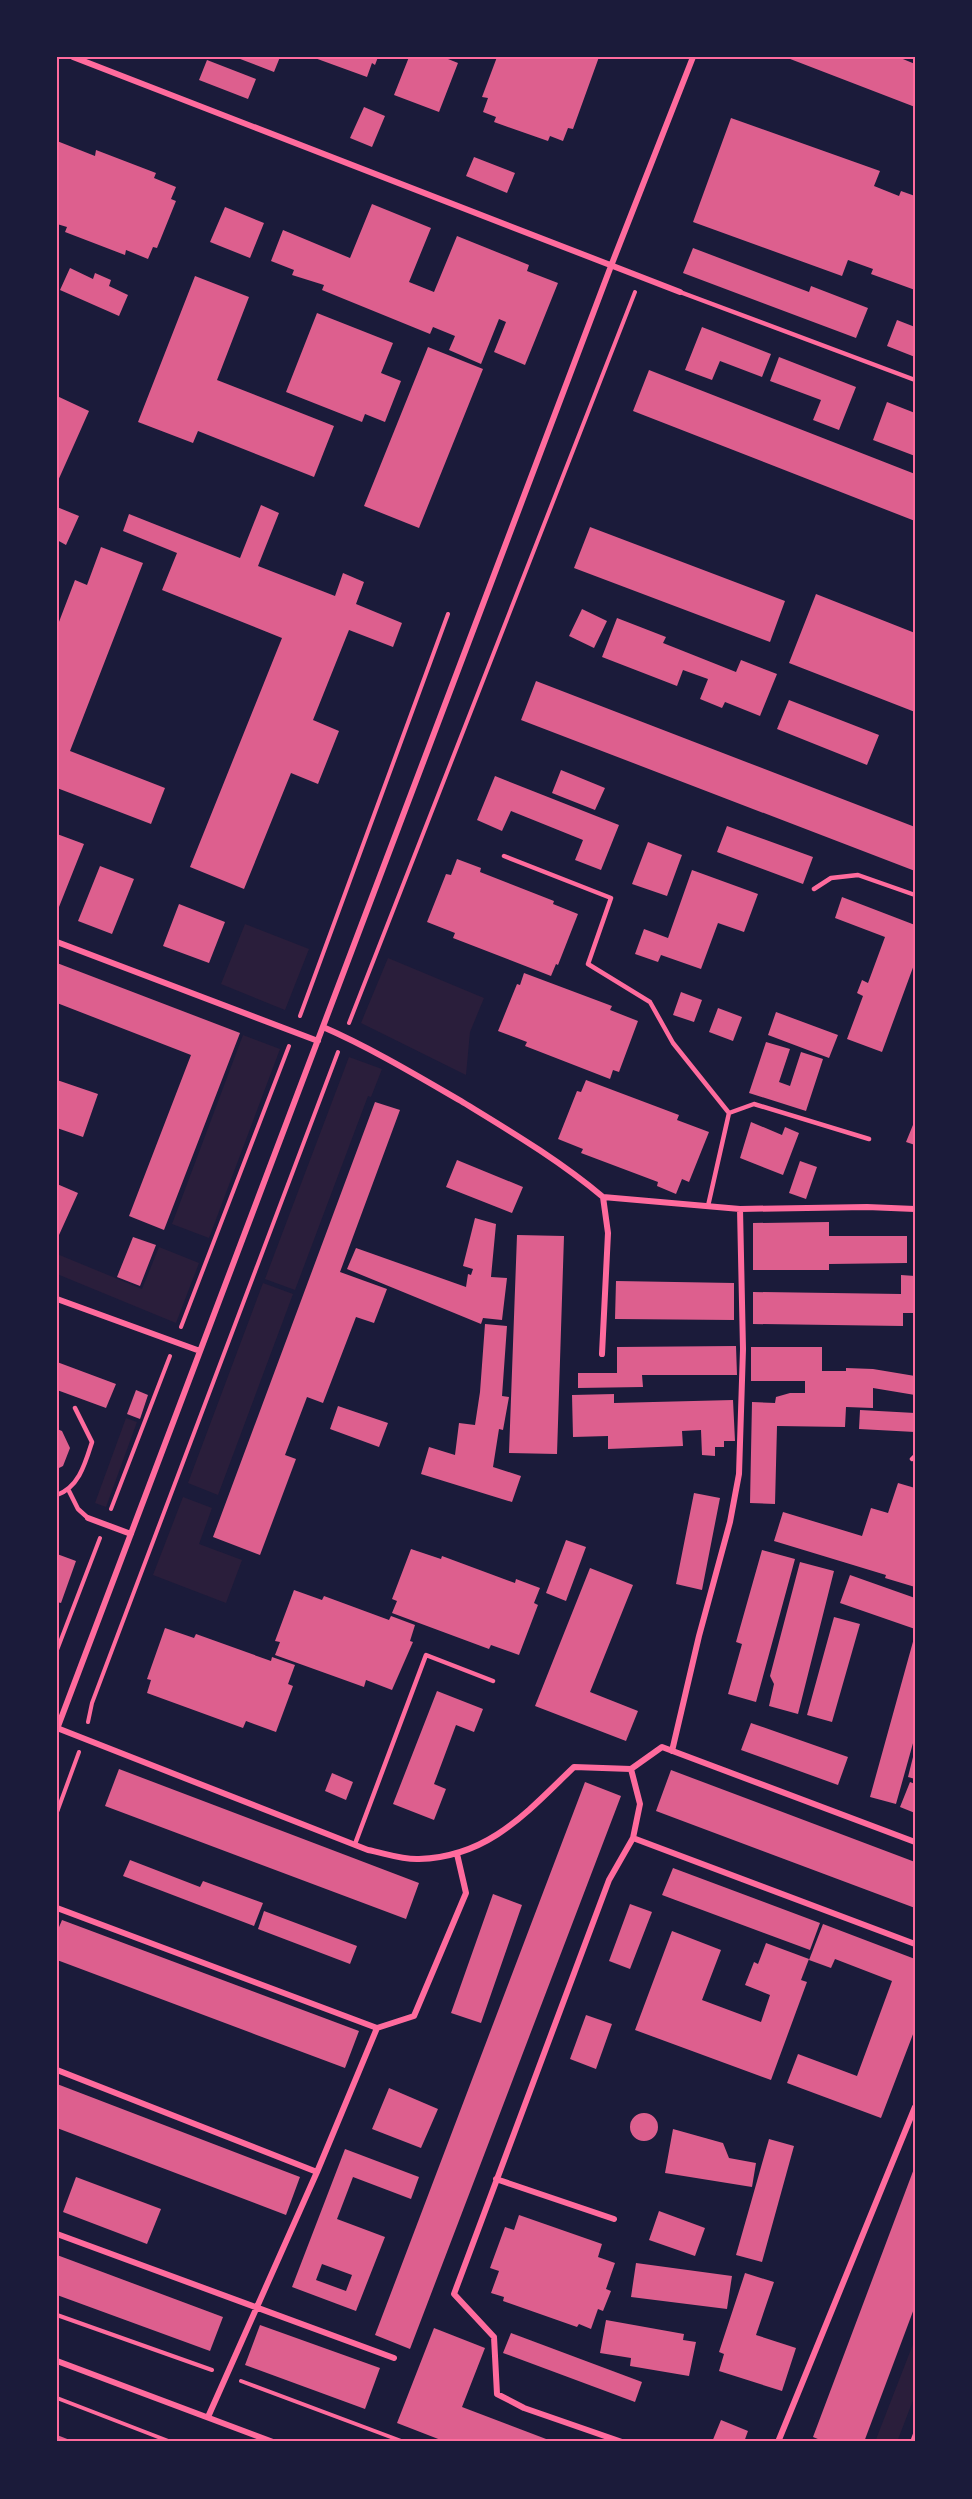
<svg xmlns="http://www.w3.org/2000/svg" width="972" height="2499" font-family="'Sofia Sans Condensed',sans-serif">
  <rect width="100%" height="100%" fill="#1b1b3a"/>
  <path fill="#2a1e3b" d="M245 924 309 949 285 1010 221 984Z
    M388 958 484 998 470 1032 466 1075 361 1023Z
    M243 1035 280 1049 209 1238 172 1224Z
    M349 1057 382 1069 371 1097 368 1096 295 1290 265 1279Z
    M159 1247 199 1263 176 1323 57 1274V1254L142 1289Z
    M263 1283 293 1294 218 1495 188 1483Z
    M126 1418 137 1422 106 1507 95 1503Z
    M183 1497 212 1508 199 1544 242 1560 226 1603 153 1575Z
    M915 2339V2395L897 2442H875Z"/>
  <path fill="#dd5f8e" fill-rule="evenodd" d="M235 57H280L274 72Z
    M312 57H378L375 65 372 63 367 77Z
    M409 57H443L458 63 439 112 394 95Z
    M497 57H599L573 129 568 128 563 141 550 136 548 141 494 122 496 117 483 112 488 98 482 97Z
    M785 57H898L915 64V107Z
    M207 60 256 79 248 99 199 80Z
    M364 107 385 116 372 147 350 138Z
    M731 118 880 171 874 186 899 196 901 191 915 196V290L871 274 873 269 848 260 842 276 693 222Z
    M57 141 95 156 96 150 156 173 154 178 176 187 171 199 176 201 157 248 153 247 148 259 126 250 125 255 65 232 67 227 57 224Z
    M474 157 515 173 507 193 466 176Z
    M372 204 431 228 409 282 434 292 457 236 529 265 527 271 558 283 525 365 494 352 506 322 499 319 481 364 449 350 455 336 433 327 430 334 322 290 324 285 292 275 294 270 271 261 283 230 350 258Z
    M225 207 264 223 250 258 210 242Z
    M693 248 809 292 811 286 868 308 856 338 683 273Z
    M70 268 93 279 95 273 111 280 109 286 128 295 119 316 60 290Z
    M195 276 249 297 217 380 334 426 314 477 198 431 193 443 138 422Z
    M317 313 393 343 381 373 401 381 385 422 365 414 362 422 286 392Z
    M897 320 915 327V357L887 346Z
    M702 327 771 354 762 377 720 361 712 380 685 370Z
    M428 347 483 369 419 528 364 506Z
    M779 357 856 387 839 430 813 420 821 400 770 381Z
    M649 370 915 474V521L633 411Z
    M57 396 89 411 57 483Z
    M887 402 915 413V456L873 440Z
    M261 505 279 513 258 566 335 596 343 573 364 582 356 604 402 623 393 647 349 630 313 720 339 731 318 784 291 773 244 889 190 867 282 638 162 590 177 553 123 531 129 514 240 558Z
    M57 507 79 516 66 545 57 540Z
    M590 527 785 601 770 642 574 568Z
    M101 547 143 563 70 751 165 788 151 824 57 788V627L75 580 87 585Z
    M816 594 915 633V712L789 663Z
    M582 609 607 621 594 648 569 636Z
    M617 618 666 637 663 643 736 672 741 660 777 674 760 716 725 702 722 708 700 699 708 679 683 670 677 686 602 657Z
    M536 681 915 827V871L521 720Z
    M789 700 879 735 867 765 777 729Z
    M561 770 605 788 595 810 552 793Z
    M495 776 619 825 601 870 575 860 583 840 511 811 502 831 477 820Z
    M727 826 813 857 803 884 717 852Z
    M57 834 84 844 57 912Z
    M648 842 682 855 667 896 632 884Z
    M457 859 481 868 480 872 554 901 553 904 578 914 558 965 556 964 551 976 453 938 455 933 427 922 446 874 451 875Z
    M100 866 134 879 112 934 78 921Z
    M692 870 758 894 744 932 718 923 701 969 661 955 658 962 635 954 644 929 668 938Z
    M842 897 915 925V962L882 1052 847 1039 863 996 857 993 862 980 868 983 885 937 835 918Z
    M179 904 225 922 209 963 163 946Z
    M57 963 240 1033 164 1230 129 1216 191 1055 57 1003Z
    M524 973 612 1006 610 1010 638 1021 619 1072 613 1070 610 1079 525 1046 527 1042 498 1031 517 984 520 985Z
    M681 992 702 1000 694 1022 673 1015Z
    M718 1008 742 1017 733 1041 709 1032Z
    M776 1012 838 1035 829 1058 768 1035Z
    M766 1042 790 1049 779 1082 790 1086 801 1052 823 1059 806 1111 749 1093Z
    M57 1080 98 1094 83 1137 57 1128Z
    M586 1080 679 1115 677 1120 709 1132 689 1182 682 1179 676 1194 657 1186 658 1182 581 1153 583 1149 558 1139 577 1091 581 1092Z
    M375 1102 400 1110 340 1272 387 1289 374 1323 356 1317 323 1403 307 1397 285 1455 296 1459 260 1555 213 1537Z
    M915 1120V1145L906 1142Z
    M751 1122 782 1135 785 1127 799 1133 783 1175 740 1158Z
    M457 1160 523 1187 512 1213 446 1187Z
    M800 1161 817 1167 806 1199 789 1193Z
    M57 1184 78 1193 59 1235 57 1234Z
    M475 1218 496 1224 491 1277 507 1278 502 1320 483 1318 481 1324 347 1269 356 1248 466 1287 468 1274 471 1275 473 1269 463 1266Z
    M829 1222V1236H907V1263L829 1264V1270H753V1223Z
    M517 1235 564 1236 557 1454 509 1453Z
    M133 1237 156 1245 140 1286 117 1277Z
    M901 1275 915 1276V1313H903V1326L753 1324V1292L901 1294Z
    M616 1281 734 1283V1320L615 1319Z
    M485 1324 507 1326 502 1396 509 1397 503 1430 499 1429 493 1467 521 1476 512 1502 421 1474 429 1447 455 1455 459 1423 475 1425 480 1392Z
    M736 1346 737 1375H642L643 1387 578 1388V1373H617V1347Z
    M751 1347H822V1371H846V1368L873 1369 915 1376V1395L873 1388V1408L846 1407 845 1427 777 1426 775 1504 750 1503 752 1402 775 1403 776 1397 790 1393H805V1381H751Z
    M57 1362 116 1384 106 1408 57 1390Z
    M136 1390 148 1395 140 1419 127 1414Z
    M614 1394V1403L733 1400 735 1441H724V1447H715V1456L702 1455 701 1430 682 1431 683 1446 608 1449V1436L573 1437 572 1395Z
    M338 1406 388 1423 379 1447 330 1429Z
    M860 1410 915 1413V1432L859 1429Z
    M57 1429 62 1431 70 1448 63 1466 57 1469Z
    M898 1483 915 1488V1587L885 1578 886 1575 774 1541 783 1512 862 1536 871 1508 888 1513Z
    M694 1493 720 1498 702 1590 676 1584Z
    M566 1540 586 1547 566 1601 546 1593Z
    M411 1549 441 1559 442 1556 515 1583 516 1579 540 1588 534 1603 538 1605 519 1655 491 1645 489 1649 392 1613 397 1601 392 1599Z
    M762 1550 795 1559 756 1702 728 1694 742 1644 736 1642Z
    M57 1554 76 1561 61 1603 57 1602Z
    M800 1562 834 1571 798 1714 769 1706 774 1684 770 1676Z
    M590 1568 633 1585 590 1692 638 1711 626 1741 535 1706Z
    M850 1575 915 1598V1629L840 1603Z
    M294 1590 322 1600 324 1596 389 1620 391 1616 415 1625 410 1641 413 1642 392 1690 366 1680 364 1687 275 1655 280 1642 275 1641Z
    M834 1617 860 1624 832 1722 807 1715Z
    M165 1628 194 1638 196 1634 271 1661 272 1657 295 1665 288 1684 293 1686 276 1732 246 1721 243 1728 147 1693 151 1680 147 1679Z
    M914 1638 915 1736 896 1804 870 1797Z
    M437 1691 483 1709 474 1732 456 1725 434 1784 446 1789 434 1820 393 1804Z
    M751 1723 848 1757 838 1785 741 1750Z
    M914 1753H915V1779L908 1777Z
    M119 1769 419 1883 406 1919 105 1806Z
    M671 1770 915 1862V1908L656 1811Z
    M332 1773 353 1782 346 1800 325 1791Z
    M585 1782 621 1796 410 2349 375 2335Z
    M910 1782 915 1784V1813L900 1807Z
    M130 1860 200 1887 203 1881 263 1903 254 1926 123 1876Z
    M673 1868 820 1923 810 1950 662 1895Z
    M493 1894 522 1905 481 2023 451 2013Z
    M630 1904 652 1912 630 1969 609 1961Z
    M264 1911 357 1946 350 1964 258 1929Z
    M62 1920 359 2031 345 2068 57 1960V1932Z
    M823 1924 915 1959V2029L881 2118 787 2083 798 2054 857 2076 892 1981 835 1959 831 1968 809 1960Z
    M672 1931 721 1950 702 2000 761 2022 770 1995 745 1985 754 1962 758 1964 766 1943 809 1959 801 1980 807 1982 771 2080 635 2030Z
    M586 2015 612 2024 596 2069 570 2059Z
    M57 2084 300 2177 286 2215 57 2128Z
    M389 2088 438 2109 421 2148 372 2129Z
    M630 2127a14 14 0 1 1 28 0a14 14 0 1 1-28 0Z
    M673 2129 723 2143 729 2158 756 2163 752 2187 665 2173Z
    M769 2139 794 2146 762 2262 736 2255Z
    M345 2149 419 2177 411 2199 353 2177 337 2219 385 2237 356 2311 292 2287ZM322 2264 352 2275 346 2291 316 2280Z
    M915 2166V2306L864 2442H825L813 2437Z
    M76 2177 161 2209 147 2244 63 2212Z
    M659 2211 705 2228 695 2256 649 2240Z
    M519 2215 602 2244 598 2257 615 2263 606 2289 611 2291 603 2311 598 2309 591 2329 579 2324 577 2327 503 2301 504 2297 491 2293 499 2271 490 2268 505 2227 514 2230Z
    M57 2255 223 2317 210 2351 57 2295Z
    M636 2263 732 2276 727 2309 631 2297Z
    M745 2273 774 2282 756 2335 796 2348 782 2391 719 2371 724 2354 719 2352Z
    M606 2320 684 2334 683 2340 696 2342 689 2376 630 2366 631 2358 600 2353Z
    M260 2325 380 2368 365 2409 245 2365Z
    M434 2328 485 2348 462 2407 554 2442H446L397 2423Z
    M511 2333 642 2382 635 2402 503 2353Z
    M721 2420 748 2431 744 2442H712Z
    M57 2435 75 2442H57Z"/>
  <g fill="none" stroke-linecap="round" stroke-linejoin="round">
    <path stroke="#ff6b9d" stroke-width="4" d="M300 1016 448 614
      M349 1023 635 292
      M181 1327 289 1046
      M111 1509 170 1356
      M57 1650 100 1538
      M88 1722 92 1703 338 1052
      M57 1812 79 1752
      M57 2315 212 2370
      M241 2381 404 2442
      M57 2398 171 2442
      M912 2442 915 2434"/>
    <path stroke="#ff6b9d" stroke-width="4.5" d="M680 292 915 380
      M504 856 611 898 588 964 650 1002 673 1043 729 1113
      M814 889 831 878 858 875 915 895
      M729 1113 754 1104 869 1139
      M708 1206 729 1113
      M912 1459 915 1456
      M69 1491 78 1509 88 1518
      M57 1495C79 1487 85 1464 92 1442L75 1408
      M355 1844 426 1655 493 1681"/>
    <path stroke="#ff6b9d" stroke-width="6" d="M73 57 680 292
      M57 942 318 1041
      M323 1027C371 1048 416 1075 461 1101 510 1131 559 1160 603 1197L608 1233 602 1354
      M603 1197 740 1209 867 1207 915 1209
      M57 1299 200 1351
      M88 1518 131 1534
      M57 1728 368 1850C384 1853 403 1860 419 1859 489 1857 527 1812 574 1767L631 1769 640 1804 633 1838
      M57 1729 611 266 693 57
      M672 1751 699 1636 730 1522 739 1474 743 1349 740 1209
      M631 1769 662 1747 915 1842
      M57 1908 377 2028 414 2016 466 1893 457 1854
      M57 2070 317 2172
      M496 2179 614 2219
      M57 2234 394 2358
      M57 2361 273 2442
      M208 2417 317 2172 377 2028
      M622 2442 524 2408 497 2394 494 2337 454 2294 609 1880 633 1838 915 1944
      M778 2442 915 2107"/>
  </g>
  <rect width="972" height="2499" fill="none" stroke="#1b1b3a" stroke-width="117"/>
  <rect x="58" y="58" width="856" height="2382" fill="none" stroke="#ff6b9d" stroke-width="2"/>
</svg>
